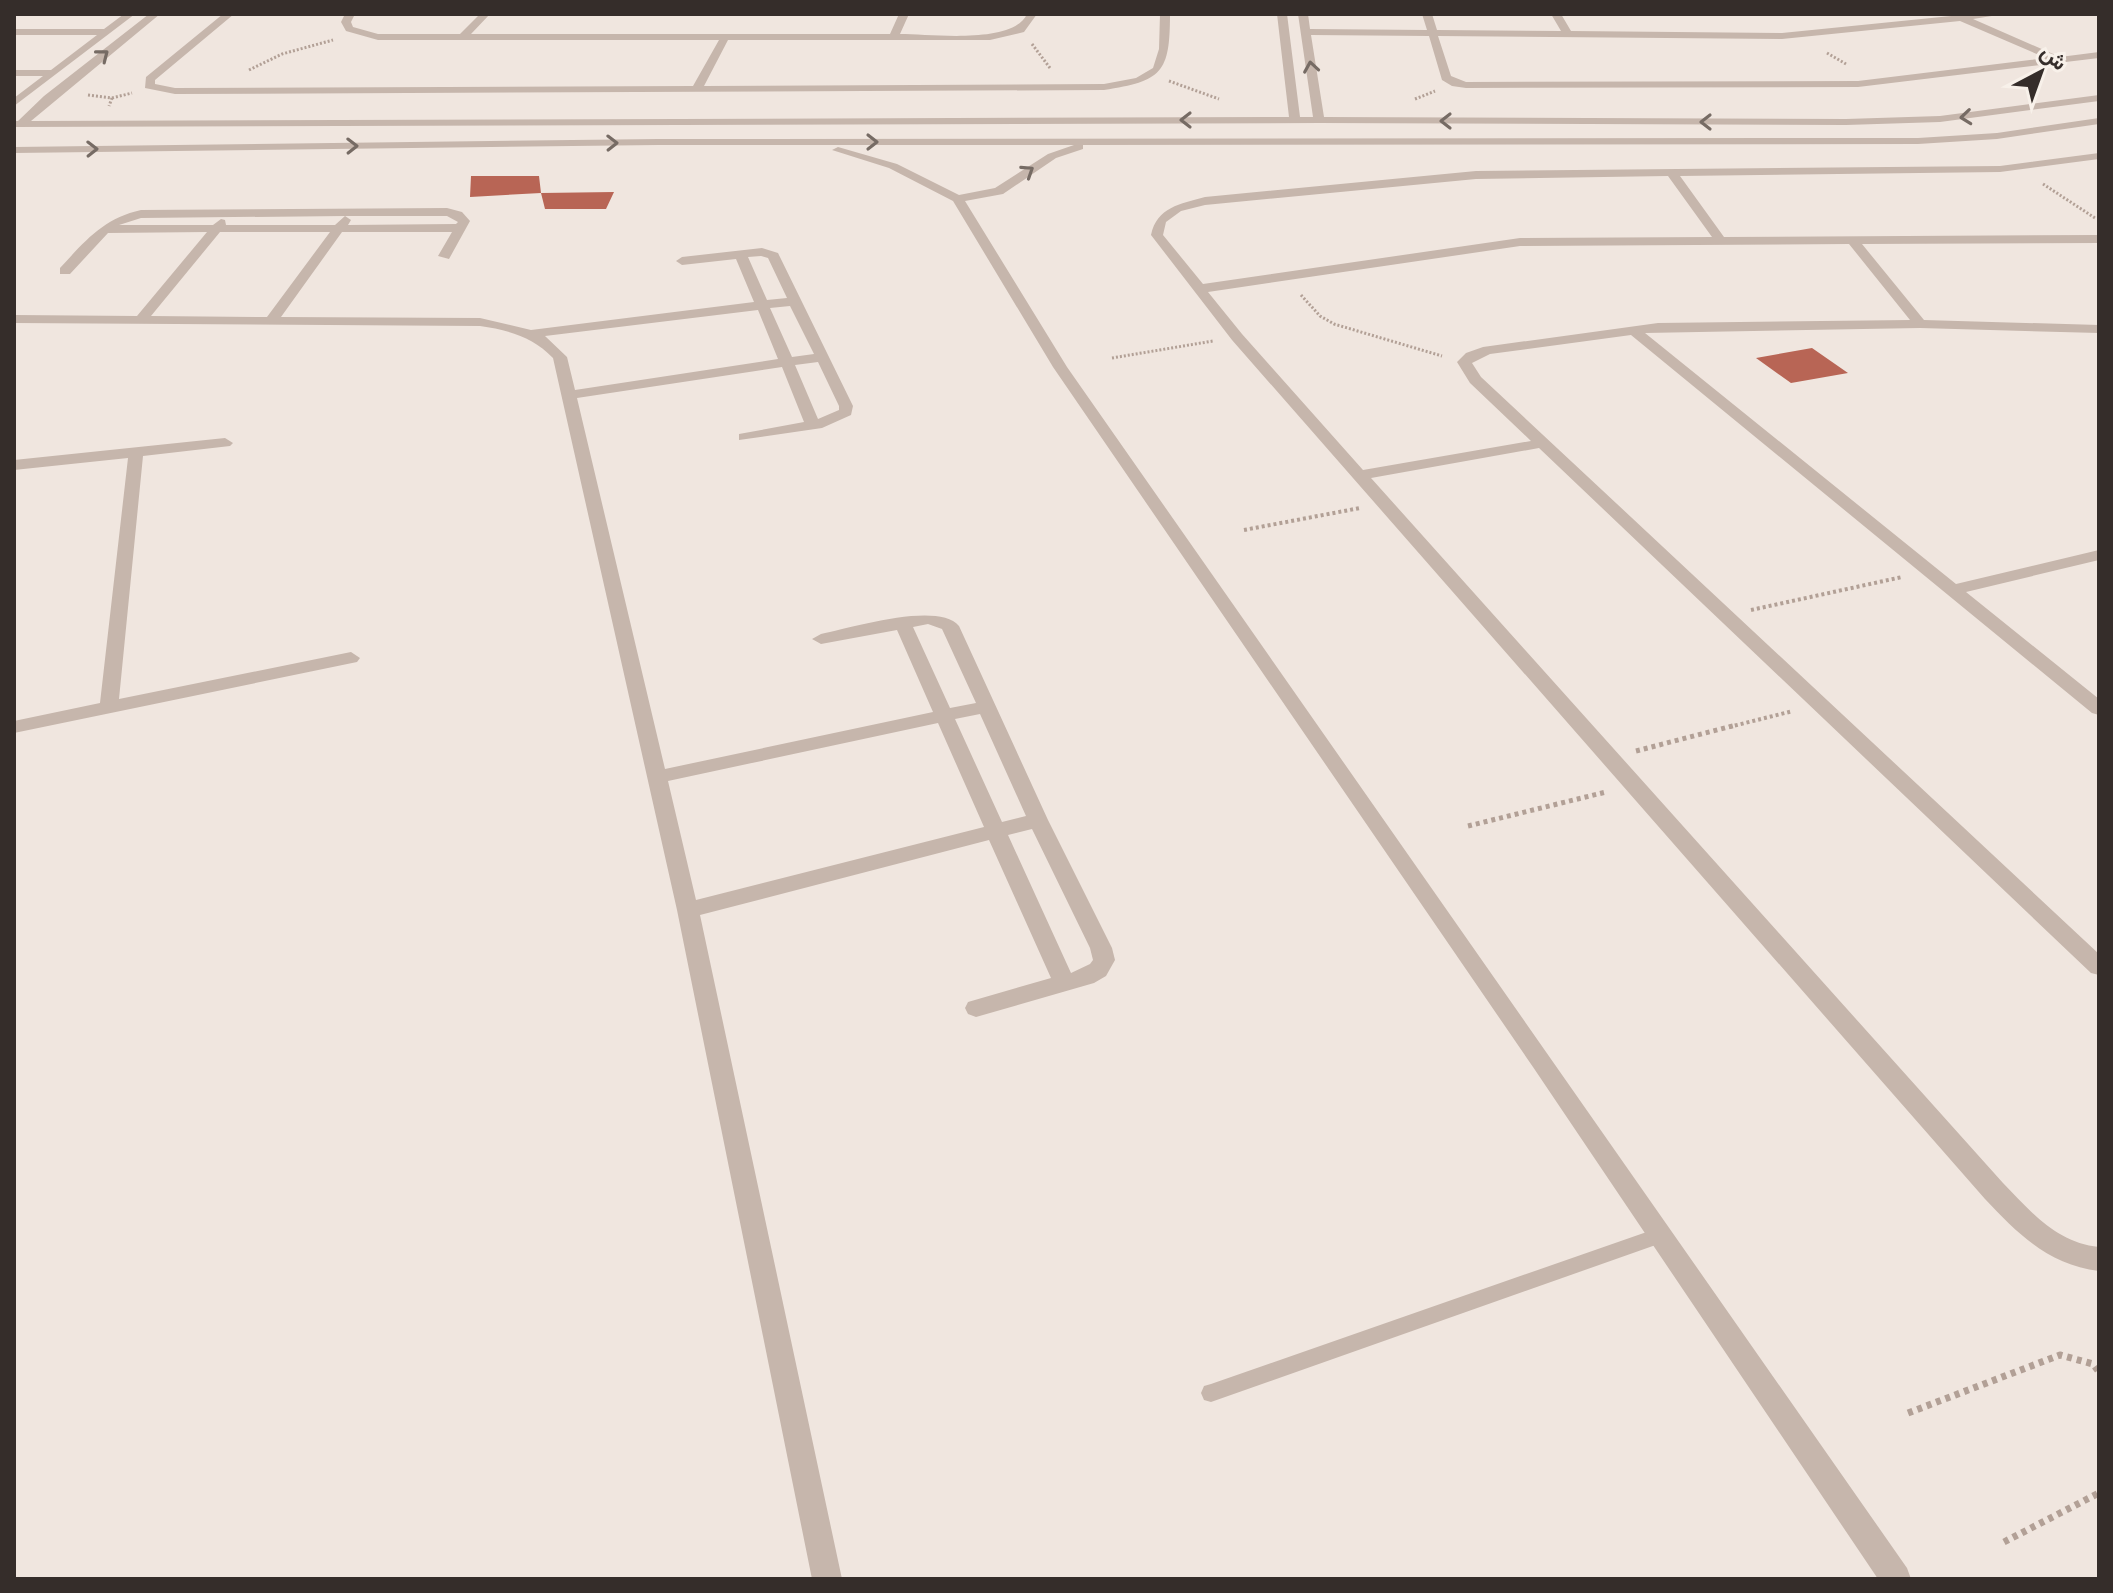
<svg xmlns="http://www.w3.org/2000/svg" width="2113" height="1593" font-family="'Asap Condensed',Vazirmatn,sans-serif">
  <rect width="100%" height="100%" fill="#f0e6df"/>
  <path fill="#b86555" d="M471 176H539L541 193 470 197Z
    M614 192 606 209H545L541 193Z
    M1812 348 1848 373 1791 383 1756 358Z"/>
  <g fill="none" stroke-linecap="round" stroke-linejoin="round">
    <path stroke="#b2a096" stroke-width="3" stroke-dasharray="2 2" stroke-linecap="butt" d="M1032 44 1050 68
      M1827 53 1846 64
      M249 70 282 54 333 40
      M1169 81 1219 99
      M88 95 112 98 109 106
      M112 98 132 93
      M1415 99 1435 91
      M2043 184 2095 218
      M1301 295 1320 316 1334 324 1442 356
      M1112 358 1213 341"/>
    <path stroke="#b2a096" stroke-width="4" stroke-dasharray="3 3" stroke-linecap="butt" d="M1244 530 1360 508
      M1751 610 1902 577
      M1729 727 1793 711"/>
    <path stroke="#b2a096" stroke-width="5" stroke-dasharray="4 4" stroke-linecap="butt" d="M1636 751 1736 725
      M1468 826 1606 792"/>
    <path stroke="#b2a096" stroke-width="7" stroke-dasharray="5 5" stroke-linecap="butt" d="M1908 1413 2060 1355 2093 1364 2099 1372
      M2004 1542 2099 1493"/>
    <path fill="#c6b6ac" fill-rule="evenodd" d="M1661 1227 1667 1229 1670 1235 1667 1241 1211 1402 1204 1400 1201 1393 1204 1386 1211 1384Z"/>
    <path fill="#c6b6ac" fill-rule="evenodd" d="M124 14H135L14 106V98L43 76H14V70H51L97 35H14V29H104Z
      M149 14H160L31 121 1289 117 1277 14H1287L1300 117H1313L1298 14H1308L1310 29 1427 30 1422 14H1432L1437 30 1561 31 1551 14H1561L1571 31 1782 33 1971 14H2004L1973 19 2060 57 2099 52V58L1858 87 1466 88 1452 86 1442 80 1429 36 1311 35 1324 117 1846 119 1940 116 2099 95V101L1940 122 1846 125 1319 123 14 127V121H18L44 96ZM1960 21 2046 58 1858 81 1466 82 1451 76 1438 36 1782 39Z
      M223 14H234L155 80V84L175 88 693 86 719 40H378L346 31 341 22 345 14H355L351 22 353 27 378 34H460L480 14H490L471 34H890L899 14H909L900 34C931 34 1013 45 1027 14H1037L1024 32 990 40H728L704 86 1104 84 1136 78 1153 68 1159 49 1160 14H1170C1170 73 1162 81 1104 90L175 94 145 88 146 77Z
      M2099 118V124L1997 139 1918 144 1083 145V149L1056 158 1003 194 965 201 1067 367 1907 1568 1911 1579H1878L1533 1067 1053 367 953 201 889 168 832 150 838 147 897 164 959 195 995 188 1048 154 1074 145H658L14 153V147L658 139 1918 138 1997 133Z
      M2099 153V159L2000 172 1680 176 1724 237 2099 235V243L1862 244 1924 320 2099 325V333L1920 328 1645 333 1956 584 2099 550V560L1966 592 2099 699V715L2092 713 1631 335 1490 354 1472 363 1481 377 2099 954V975L2091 973 1539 448 1371 478 2003 1183C2031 1212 2057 1243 2099 1247V1271C2049 1265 2018 1234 1985 1199L1232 340 1151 235C1157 207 1180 204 1205 197L1476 171 2000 166ZM1668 176 1712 237 1520 238 1203 284 1163 235 1166 222 1181 211 1205 205 1476 179ZM1849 244 1910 320 1658 323 1483 347 1466 353 1457 362 1470 383 1531 441 1363 470 1242 334 1208 292 1520 246Z
      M447 208 462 212 470 221 449 259 438 256 452 232H342L281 317 480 318 531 330 754 302 736 259 682 265 676 261 682 257 762 248 778 253 853 406 851 415 822 428 739 440V434L804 422 782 367 577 398 665 769 933 712 897 630 821 644 812 639 821 634C851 628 938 601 959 626L1048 820 1112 948 1115 960 1106 976 1094 983 976 1017 968 1014 965 1008 968 1002 1051 978 989 840 700 915 842 1579H812L677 910 553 358C533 337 508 330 480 326L14 323V315L137 316 207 232 108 233 70 274H60V268C85 241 104 218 141 210ZM345 216H447L458 222 456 224 348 225 351 220ZM345 216 335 225H226L225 220 221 219 213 225H119L141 218ZM220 232H330L267 317 151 316ZM761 256 768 258 787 298 767 300 748 257ZM790 306 814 354 792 357 770 308ZM758 310 778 359 575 390 567 357 545 336ZM818 362 839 406V410L818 419 795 365ZM928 624 942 629 976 703 950 708 913 627ZM980 714 1026 816 1002 822 955 719ZM938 723 984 827 696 900 668 781ZM1032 829 1090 948 1093 960 1090 964 1071 973 1008 835Z
      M225 438 233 443 230 446 143 456 119 699 351 652 360 658 357 662 14 733V721L100 703 128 458 14 470V460Z"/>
  </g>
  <defs><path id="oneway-chevron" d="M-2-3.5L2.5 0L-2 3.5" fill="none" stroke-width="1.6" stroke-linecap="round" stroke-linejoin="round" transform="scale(2)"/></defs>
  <g stroke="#766b64">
    <use href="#oneway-chevron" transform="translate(103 55) rotate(-38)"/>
    <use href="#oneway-chevron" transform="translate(1311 67) rotate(-99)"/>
    <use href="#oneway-chevron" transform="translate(1966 117) rotate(174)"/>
    <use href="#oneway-chevron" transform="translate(1186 120) rotate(180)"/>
    <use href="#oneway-chevron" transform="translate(1446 121) rotate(-180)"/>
    <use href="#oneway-chevron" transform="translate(1706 122) rotate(-180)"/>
    <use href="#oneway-chevron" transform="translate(872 142)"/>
    <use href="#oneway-chevron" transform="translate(612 143) rotate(-1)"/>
    <use href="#oneway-chevron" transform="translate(352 146) rotate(-1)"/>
    <use href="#oneway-chevron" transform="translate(92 149) rotate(-1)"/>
    <use href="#oneway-chevron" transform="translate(1028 171) rotate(-33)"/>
  </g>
  <rect width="2113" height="1593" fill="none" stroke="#352d2a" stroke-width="32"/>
  <g transform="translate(2041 72) rotate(41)" stroke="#f8f1ea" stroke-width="6" paint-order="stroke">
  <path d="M0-6L14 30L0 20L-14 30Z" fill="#352d2a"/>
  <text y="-12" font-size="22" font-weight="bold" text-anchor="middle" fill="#352d2a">ش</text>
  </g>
</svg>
